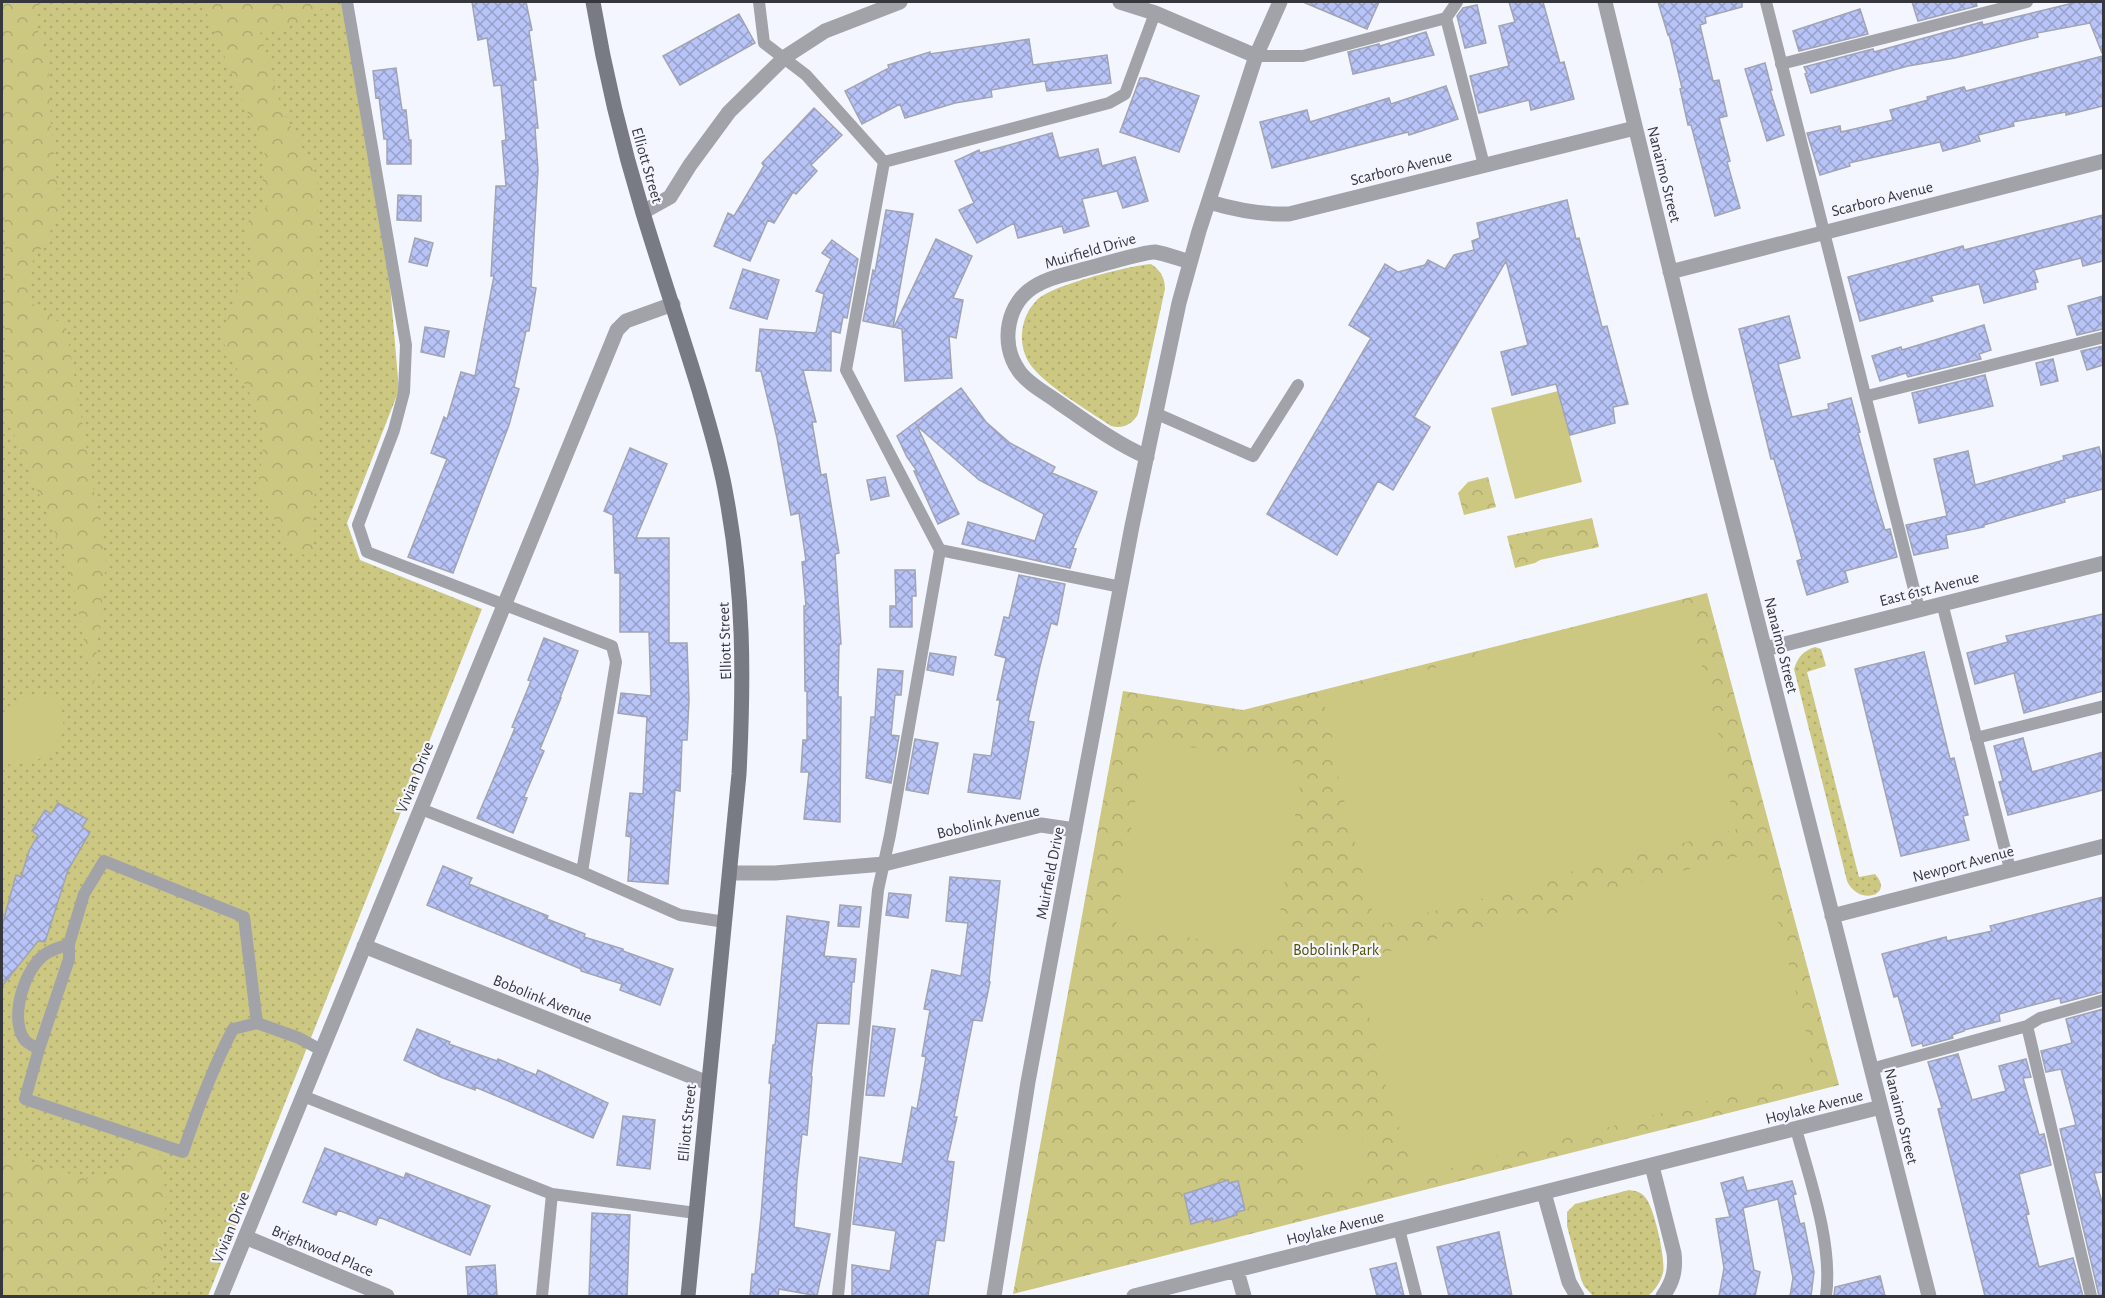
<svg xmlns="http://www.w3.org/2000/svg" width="2105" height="1298" font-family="'Alegreya Sans',sans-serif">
  <defs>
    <pattern id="grass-dots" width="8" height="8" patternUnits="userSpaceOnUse" patternTransform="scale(1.5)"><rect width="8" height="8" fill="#ccc882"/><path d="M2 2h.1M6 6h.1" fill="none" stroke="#b0ac71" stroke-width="1.8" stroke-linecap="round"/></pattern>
    <pattern id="forest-crowns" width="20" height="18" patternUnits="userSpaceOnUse" patternTransform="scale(1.5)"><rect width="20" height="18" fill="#ccc882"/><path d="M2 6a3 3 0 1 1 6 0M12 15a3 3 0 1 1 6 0" fill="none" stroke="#b0ac71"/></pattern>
    <pattern id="building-cross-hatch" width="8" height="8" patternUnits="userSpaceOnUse" patternTransform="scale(1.5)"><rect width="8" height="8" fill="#b8c4f7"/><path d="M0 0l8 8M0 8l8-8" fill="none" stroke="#96a0c9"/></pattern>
  </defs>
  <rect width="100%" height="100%" fill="#f4f6ff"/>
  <path fill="url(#grass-dots)" d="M2 2H342L390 285 399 390 347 523 360 560 482 609 208 1296H2Z
    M1151 264C1160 270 1165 277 1165 289L1138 414C1132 425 1122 429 1111 426 1089 411 1048 387 1033 368 1025 359 1021 345 1022 333 1023 320 1028 309 1037 300 1052 285 1128 266 1151 264Z
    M1815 647 1821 649 1826 666 1807 672 1859 877 1875 874C1895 895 1859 907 1847 881L1794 669C1798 657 1803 651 1815 647Z
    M1629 1190C1636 1191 1641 1192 1645 1197 1654 1206 1666 1260 1663 1273 1660 1283 1655 1290 1648 1296H1593L1584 1286 1581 1279 1567 1226V1212L1575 1204Z"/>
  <path fill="url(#forest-crowns)" d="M2 2H36L39 4 35 22 48 61 51 125 60 212 44 244 29 267 30 302 66 327 106 562 93 687 70 569 5 412V225L2 202Z
    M202 2H331L302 23 260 33 282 110 318 178 317 485 310 515 315 555 292 554 258 487 265 436 251 396 221 338 233 304 238 284 251 272 250 254 256 250 247 237 248 221 269 205C261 192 261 171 266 157Z
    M1488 477 1496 507 1464 515 1458 493 1468 482Z
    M1592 518 1599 547 1540 560 1535 563 1515 568 1507 536Z
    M1707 593 1839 1085 1013 1294 1123 691 1243 710Z
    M137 1141 159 1151 166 1195 161 1271 141 1296H2V1156L4 1154 88 1179 121 1171Z"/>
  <path fill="#ccc882" d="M1558 391 1582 482 1515 499 1491 408Z
    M1679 602 1688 608 1733 796 1729 797 1737 829 1570 872 1571 876 1383 924 1375 921 1329 741 1333 740 1322 695 1476 658 1475 653Z
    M35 694C40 695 46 695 50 697 72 707 64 742 48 754 36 763 16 765 2 764V720L5 718 7 708 16 701Z
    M1145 740 1303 765 1274 951 1116 926Z
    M1752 853 1762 860 1807 1036 1804 1037 1814 1073 1414 1178 1402 1126 1396 1128 1357 966 1363 958 1519 918 1520 922 1583 906 1582 897Z
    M1359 1129 1372 1178 1309 1194 1297 1145Z"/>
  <path fill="url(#building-cross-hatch)" stroke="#a1a4b1" stroke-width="1.5" d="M472 2H526L532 30 529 31 536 80H533L538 128H535L538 170 531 287 536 288 529 331H526L514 387 519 389 509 425 453 573 408 557 447 459 431 453 444 417 447 419 461 372 475 376 494 276H491L496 186H506L502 141 506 140 501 85 494 86 487 38 478 40Z
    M1303 2H1379L1367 29Z
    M1509 2H1543L1560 63 1564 62 1574 99 1531 110 1529 100 1479 113 1470 76 1509 66 1499 26 1515 22Z
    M1658 2H1742V7L1705 17 1706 23 1700 25 1713 81 1719 80 1727 116 1719 118 1730 161 1727 162 1740 208 1715 216 1691 125H1688L1680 89 1682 88 1669 34 1668 35Z
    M1912 2H1976L1977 6 1918 21Z
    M2077 2H2103V53H2102L2090 23 2037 33 2038 37 1955 58 1908 66 1811 93 1805 74 1807 73 1804 67 1873 49 1874 52 1982 22 1983 25Z
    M1477 5 1486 43 1465 48 1457 16 1463 8Z
    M1860 9 1868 34 1799 51 1793 31Z
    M739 14 755 43 680 85 663 56Z
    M1426 32 1434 55 1353 74 1348 52 1379 44 1380 46Z
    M1029 39 1033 65 1107 55 1111 83 1047 91 1045 81 991 90 992 97 955 103 905 118 900 104 862 124 845 91 889 68 888 65 930 52V54Z
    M2103 56V106L2066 115V112L2013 122 2014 126 1978 135 1980 141 1943 151 1940 142 1849 163 1850 166 1820 175 1807 133 1840 126 1841 132 1893 120 1890 110 1928 100 1927 97 1964 87 1966 91Z
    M1765 63 1772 90H1770L1784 135 1767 141 1745 69Z
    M396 68 402 110H406L409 140H411V164H387V139H384L379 97 376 98 373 71Z
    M1140 78H1146L1199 96 1179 152 1120 132Z
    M1446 86 1458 119 1409 135 1408 132 1272 168 1260 122 1307 110 1310 122 1389 98 1391 104Z
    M814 108 842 135 811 165 817 171 796 194 793 192 774 223 768 220 750 261 714 246 728 213 734 216 764 166 762 163Z
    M1052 133 1059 158 1098 149 1102 166 1135 157 1148 201 1123 208 1117 191 1082 199 1089 226 1064 233 1062 226 1018 238 1014 223 977 243 959 210 974 203 955 161 979 150 980 153Z
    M398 195 421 196V221L397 220Z
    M1567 200 1576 239 1579 238 1602 327 1607 326 1628 404 1613 407 1615 423 1570 435 1556 384 1512 395 1501 352 1528 345 1506 261 1414 417 1430 427 1393 490 1378 481 1337 555 1267 514 1371 338 1349 325 1385 264 1398 272 1425 265 1428 260 1445 269 1454 255 1474 250 1472 241 1480 238 1477 223Z
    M886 210 913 214 893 327 863 321 873 270 875 272Z
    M2103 215V261L2083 266 2081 258 2034 270 2038 282 2035 283 2036 289 1984 303 1979 284 1931 296 1933 301 1860 321 1848 277 1963 246 1964 250Z
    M415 238 433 243 427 266 409 262Z
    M936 239 972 256 953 298 963 300 956 338 949 336 952 378 905 381 902 329 894 327Z
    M832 240 858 259 847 318 843 317 840 333 831 331V371L803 370 816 422H812L821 475 826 474 839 553 835 554 841 644H839L838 697H841L840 822 804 819 809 772H801L803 740H807V691H805L804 606H806L802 562 806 561 799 513 791 515 777 438 761 371H756L760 329 816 333 824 294 816 291 831 259 822 253Z
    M743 269 779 280 767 319 730 308Z
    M2103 296V329L2077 335 2068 306Z
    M1789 316 1800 358 1778 364 1792 417 1829 409 1828 404 1851 398 1860 432 1858 433 1875 497 1885 530 1890 529 1897 557 1845 571 1848 582 1807 595 1797 561 1802 559 1774 459H1771L1739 329Z
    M1984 325 1991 350 1979 354 1981 359 1908 377 1906 373 1880 381 1872 356 1901 347 1902 350Z
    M425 327 449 331 444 357 421 352Z
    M2103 346V365L2087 370 2081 351Z
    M2053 359 2058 381 2041 385 2036 363Z
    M1985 375 1993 406 1919 423 1912 393Z
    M961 388 986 422 1010 443 1055 467 1052 473 1097 492 1073 548 1076 549 1070 568 962 544 968 522 1035 541 1044 514 979 480 917 426 959 514 938 524 914 471H917L907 457 897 436Z
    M2099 447 2103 463V489L2064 499 2065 502 1984 525V527L1946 535 1948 548 1914 555 1906 525 1947 516 1934 459 1968 451 1975 485 2064 460 2063 456Z
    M630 448 667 464 636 538H669V643H687L689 700 687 740H682L680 791 675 790 668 884 628 881 631 837 626 836 630 793 643 794 647 717 618 713 621 693 651 696 649 632H620V573H615L613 515 604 511Z
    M885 477 889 496 871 500 867 480Z
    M895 570H915L916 596H912V627H890V606H896Z
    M1019 575 1065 584 1057 625 1051 623 1040 666 1028 721 1034 722 1020 799 968 792 974 754 991 756 1000 700H997L1006 658 995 655 1004 617 1009 618Z
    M2103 614V691L2024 713 2014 673 1975 684 1967 653 2008 642 2006 636Z
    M544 638 578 651 560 698H561L540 749 544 751 524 797 527 798 513 833 477 818 515 728 512 727 531 681 528 680Z
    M1924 652 1950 759 1954 758 1968 815 1963 816 1969 840 1901 856 1855 669Z
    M930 653 956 657 953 675 927 670Z
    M878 669 903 671 901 695H895L891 735 899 736 891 783 866 778 871 717H875Z
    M2023 738 2032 772 2103 752V790L2008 815 1999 782 2003 781 1994 746Z
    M915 739 938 743 928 794 906 790Z
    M58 803 87 819 82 827 90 832 68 870 45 942 38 941 2 986V926L16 875 21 877 29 851 38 835 32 831 45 810 51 814Z
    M443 866 472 878 469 884 548 916 547 919 585 934 584 937 623 949V951L673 969 660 1005 620 990 622 984 581 971V969L427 905Z
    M950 877 1000 881 989 982H990L982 1021 973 1020 954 1117H957L947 1161 954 1162 944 1241 936 1240 928 1296H852V1265L890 1271 896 1231 853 1224 860 1157 902 1164 912 1107 917 1109 926 1057 922 1056 930 1010 924 1009 932 970 961 976 968 923 946 921Z
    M889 893 911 895 908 918 886 915Z
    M2103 897V992L2061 1003 2060 998 1999 1014 2000 1021 1964 1030V1031L1952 1035 1953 1038 1923 1046 1922 1043 1912 1046 1898 996 1894 997 1882 954 1946 937 1947 941 1992 931 1990 926Z
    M840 905 861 907 859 927 838 926Z
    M787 916 829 922 824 956 856 959 854 982H852L849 1024 817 1023 811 1077H812L807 1135 802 1134 797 1180 794 1227 830 1234 817 1296 779 1289 778 1296H750L752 1274H755L761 1216 771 1084 769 1083 773 1045H775Z
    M2103 1009V1172L2094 1173 2103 1206V1296H2099L2060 1129 2076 1125 2061 1069 2046 1072 2041 1051 2072 1043 2066 1019Z
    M873 1026 895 1029 884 1096 866 1095Z
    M417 1029 450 1042 449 1044 497 1061 498 1059 536 1075 538 1070 608 1103 593 1138 520 1106 475 1087V1090L443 1078 404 1060Z
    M1958 1054 1972 1100 2006 1091 1999 1066 2026 1059 2031 1077 2023 1078 2039 1135 2044 1134 2051 1165 2019 1174 2029 1214 2026 1215 2039 1267 2073 1258 2083 1296H1985L1938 1109 1942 1108 1928 1062Z
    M623 1116 655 1120 650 1169 617 1165Z
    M325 1148 404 1178 406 1173 490 1206 470 1255 379 1217 376 1225 338 1210 336 1215 303 1202Z
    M1743 1177 1747 1191 1792 1181 1796 1194 1793 1195 1800 1224 1804 1223 1814 1272 1811 1296H1790L1793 1278 1778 1199 1743 1208 1754 1270 1760 1272 1755 1296H1719L1724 1268 1716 1219 1730 1217 1721 1183Z
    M1228 1180 1229 1183 1238 1181 1245 1210 1237 1212V1215L1213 1222 1212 1218 1191 1224 1184 1194Z
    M592 1213 630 1215 627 1296H589Z
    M1499 1232 1512 1296H1449L1437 1247Z
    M1396 1263 1404 1296H1377L1370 1269Z
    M495 1265 497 1296H468L466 1267Z
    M1880 1276 1885 1296H1834L1835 1287Z"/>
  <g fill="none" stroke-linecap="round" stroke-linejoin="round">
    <path stroke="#a2a3a9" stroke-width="12" d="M347 2 406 345 404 392 394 430 358 525 367 552 612 646 616 662 582 872
      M759 2 764 43 806 75 884 162
      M1766 2 1919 609
      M1446 18 1484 165
      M1256 56H1303L1446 18 1457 2
      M1781 64 2027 2
      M884 162 1109 103 1125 94 1155 13
      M1867 396 2104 337
      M1155 413 1253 456 1298 385
      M940 550 1121 587
      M1942 603 2010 869
      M1976 738 2104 706
      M421 809 582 872 680 915 725 922
      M257 1023 233 1029C212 1069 197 1110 183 1152L25 1099 39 1049C34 1046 27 1044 24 1039 9 1017 25 966 47 953 53 949 62 947 69 944L84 894 104 861 244 917 257 1023 299 1038 321 1050
      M39 1049 69 959V944
      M1871 1069 2027 1026
      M303 1096 552 1194 696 1213
      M1796 1129C1810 1180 1833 1244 1826 1296
      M1399 1229 1416 1296
      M542 1296 552 1194
      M838 1296 878 890 890 835 940 550 846 370 884 162
      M2091 1296 2027 1026 2040 1018 2104 1000"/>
    <path stroke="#a2a3a9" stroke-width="15" d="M1120 2 1155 13 1256 56
      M1605 2 1700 394 1929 1296
      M1209 202C1236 210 1261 215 1289 214L1635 128
      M643 212 670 197 690 165 729 112 785 57 825 31 900 2
      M1670 272 2104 161
      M1147 457C1115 443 1087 422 1058 402 1046 393 1028 384 1019 371 999 343 1007 301 1037 285 1052 276 1069 274 1085 269 1098 266 1146 251 1155 252 1167 254 1179 259 1190 262
      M1765 649 2104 563
      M730 873H775L884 864 1041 825 1075 830
      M1832 916 2104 846
      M364 946 708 1083
      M1652 1166 1674 1253C1676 1270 1673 1282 1663 1296
      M1544 1193 1569 1282 1577 1296
      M245 1237 387 1296
      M1237 1271 1244 1296
      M221 1296 617 330 626 321 673 304
      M994 1296 1028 1082 1085 775 1132 526 1179 303 1199 231 1256 56 1280 2
      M1134 1296 1881 1107"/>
    <path stroke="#797b84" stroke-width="15" d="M593 2C605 73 622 144 643 213 661 272 681 331 699 390 709 425 720 459 726 495 744 591 744 677 739 774L688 1296"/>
  </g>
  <g text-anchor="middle" stroke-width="4.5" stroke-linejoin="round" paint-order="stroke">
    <g font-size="16" fill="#36373c" stroke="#f4f6ff">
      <text transform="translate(648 165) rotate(74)" y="6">Elliott Street</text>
      <text transform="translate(1401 167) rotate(-14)" y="6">Scarboro Avenue</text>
      <text transform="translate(1665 174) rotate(76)" y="6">Nanaimo Street</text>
      <text transform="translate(1882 198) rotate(-14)" y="6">Scarboro Avenue</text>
      <text transform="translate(1090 250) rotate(-16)" y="6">Muirfield Drive</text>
      <text transform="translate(1929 588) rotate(-14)" y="6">East 61st Avenue</text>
      <text transform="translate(724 641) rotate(-92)" y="6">Elliott Street</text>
      <text transform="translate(1782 645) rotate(76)" y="6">Nanaimo Street</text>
      <text transform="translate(414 777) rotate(-68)" y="6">Vivian Drive</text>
      <text transform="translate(988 821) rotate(-13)" y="6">Bobolink Avenue</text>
      <text transform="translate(1963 863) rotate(-15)" y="6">Newport Avenue</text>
      <text transform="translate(1049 873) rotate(-79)" y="6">Muirfield Drive</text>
      <text transform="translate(543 998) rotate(22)" y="6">Bobolink Avenue</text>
      <text transform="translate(1814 1106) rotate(-14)" y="6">Hoylake Avenue</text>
      <text transform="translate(1902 1116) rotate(76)" y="6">Nanaimo Street</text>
      <text transform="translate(686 1123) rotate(-84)" y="6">Elliott Street</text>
      <text transform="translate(230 1227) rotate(-68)" y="6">Vivian Drive</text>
      <text transform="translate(1335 1227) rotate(-14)" y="6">Hoylake Avenue</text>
      <text transform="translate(323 1250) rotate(23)" y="6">Brightwood Place</text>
    </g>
    <g font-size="16" fill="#554f00" stroke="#f4f6ff">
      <text x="1336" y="955">Bobolink Park</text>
    </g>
  </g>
  <rect width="2105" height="1298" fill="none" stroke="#36373c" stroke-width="6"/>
</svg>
